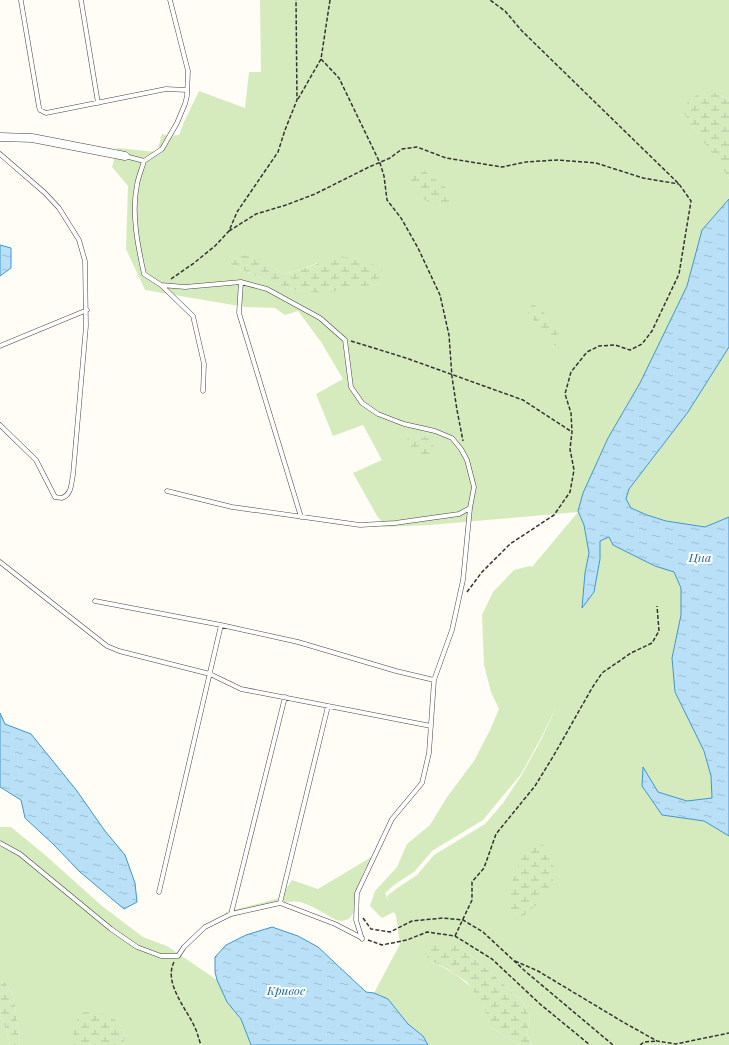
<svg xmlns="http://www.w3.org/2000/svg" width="729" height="1045" font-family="'Playfair Display',serif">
  <defs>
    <pattern id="wetland-marsh" width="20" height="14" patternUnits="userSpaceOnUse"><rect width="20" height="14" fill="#d5ebbd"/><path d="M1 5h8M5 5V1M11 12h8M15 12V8" fill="none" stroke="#b6c8a1"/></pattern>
    <pattern id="water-ripples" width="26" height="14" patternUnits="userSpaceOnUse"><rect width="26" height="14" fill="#b9e0f7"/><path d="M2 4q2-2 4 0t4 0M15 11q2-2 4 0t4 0" fill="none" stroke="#9ebfd3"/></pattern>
  </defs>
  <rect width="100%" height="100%" fill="#fffdf5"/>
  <path fill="#d5ebbd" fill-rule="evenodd" d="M260 0H729V100L716 93 692 126 722 165 729 179V199L702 230 687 286 640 383 608 438 583 493 578 511 584 525 589 553 585 573 582 607 594 592 600 559V541L609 537 655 566 674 572 681 588V615L672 658 675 692 704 751 711 776 712 798 687 801 658 792 662 815 704 821 729 836V1045H533L530 1042 527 1033 530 1018 523 1002 487 969 459 946 430 961C452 971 473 983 484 1006 487 1012 488 1020 490 1027L520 1045H428L423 1036 408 1024 388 999 374 993 400 944 396 916 394 912 382 918 370 906 375 891 397 867 407 844 430 825 447 797 474 761 490 730 499 709 491 692 484 665 482 615 493 592 514 570 530 566 532 567 578 512 430 525 383 527V523L377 516 353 473 382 460 363 425 333 436 316 394 343 379 321 342 298 311 285 315 275 308 245 307 145 290 126 249 128 186 112 167 117 148 157 152 162 134 168 136 179 135 184 122 199 91 245 108 249 72H261ZM232 259 268 264 284 274 300 270 317 263 380 284 299 291 269 282 230 264ZM558 703 541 740 521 776 503 803 485 824 434 855 417 875 396 889 387 896 389 903 385 893 394 885 415 871 432 851 483 820 521 774 541 738Z
    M729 347V517L705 527 666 521 647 515 631 508 626 499 629 489 688 412Z
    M0 827H11L44 854 102 906 143 937 167 946 217 980 227 1002 241 1019 251 1045H123L126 1035C119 1020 115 1020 101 1013L74 1031V1045H20L14 997 5 982 0 981Z
    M373 856 363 873 356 895 354 912 350 918 346 920 341 921 336 920C325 914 312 905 300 902 286 898 239 915 223 920L226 912 280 898 292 880 318 889Z
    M0 1010 10 1045H0Z"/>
  <path fill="url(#wetland-marsh)" d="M700 93H716L729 100V179C716 155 697 136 684 113L688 101Z
    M422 169 449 190 453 201C449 202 444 206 440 205 425 205 415 190 407 179L411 173Z
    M248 255 268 264 284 274 300 270 338 256 359 259 382 268 380 284 356 287 326 293 299 291 269 282 230 264 232 258Z
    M528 301C548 313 560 327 561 350L550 342 528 313Z
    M411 433 421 434 433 441 434 457 421 460 411 453 406 442Z
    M542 844 554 856 553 881 539 903 517 921 509 909 513 877 525 851Z
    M432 944 459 946 487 969 523 1002 530 1018 527 1033 530 1042 533 1045H520L490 1027 484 1006 467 982 446 968 430 961 422 949Z
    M0 981 5 982 14 997 20 1045H10L0 1010Z
    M92 1011C109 1014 119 1019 126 1035L123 1045H74C72 1032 74 1024 82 1013Z"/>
  <path fill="url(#water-ripples)" stroke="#3f96cf" d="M729 199V347L688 412 629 489 626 499 631 508 647 515 666 521 705 527 729 517V836L704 821 662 815 642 786 643 767 658 792 687 801 712 798 711 776 704 751 675 692 672 658 681 615V588L674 572 655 566 613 545 609 537 600 541V559L594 592 582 608 585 573 589 553 584 525 578 511 583 493 608 438 640 383 687 286 702 230Z
    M0 245 11 248V268L0 276Z
    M0 713 5 724 31 734 77 791 105 831 125 855 135 883 137 902 124 909 80 872 53 844 25 818 21 800 0 787Z
    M272 927 298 936 318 947 366 992 374 993 388 999 408 1024 423 1036 428 1045H251L241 1019 227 1002 217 980 215 972V957L226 945 246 935Z"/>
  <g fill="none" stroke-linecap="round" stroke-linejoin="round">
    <defs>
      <path id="lane" d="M81 0 98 103
        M21 1 39 107 40 110 46 113 166 89 187 90
        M0 154 45 193 59 208 79 240 85 261 86 326 73 475C71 484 72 494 62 498L55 497 36 460 0 425
        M125 156 144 161C142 169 138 177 137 185 131 213 138 247 144 274L161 285 185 287 241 282 267 289 320 318 345 340 351 387 362 403 378 414 404 424 435 431 452 438 461 449 467 460 474 487 470 508 463 580 452 630 434 680 429 753 422 783 392 819 357 893 356 920 362 939
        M144 161 162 149 177 123 185 104 187 96 188 71 170 0
        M241 282 239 313 301 517
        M161 285 193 316 204 364 203 391
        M0 346 87 310
        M167 491 232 507 360 525 395 523 459 514 470 508
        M0 562 107 646 119 651 210 674 241 689 431 726
        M95 601 221 625 298 642 396 671 434 680
        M0 843 20 854 111 929 137 947 161 956H178L184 947 205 927 231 914 280 903 335 924 362 938
        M159 892 221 625
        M280 903 328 706
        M231 914 285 697"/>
      <path id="street" d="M0 137 32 138 125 156"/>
    </defs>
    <use href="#lane" stroke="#444" stroke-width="5"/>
    <use href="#street" stroke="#444" stroke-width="9"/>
    <path stroke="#333" stroke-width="1.5" stroke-dasharray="4 2" stroke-linecap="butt" d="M321 59 339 78 380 163 384 176 387 200 401 218 418 248 440 295 449 335 452 377 457 410 463 441
      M298 99 321 59 330 0
      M229 231 256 214 286 205 315 194 369 167 390 158 402 149 417 147 446 158 502 167 526 162 558 160 596 163 643 178 679 184
      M171 279 194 263 215 246 229 231 237 212 278 152 285 130 297 100 296 0
      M351 341 406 358 523 400 572 432
      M467 592 482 572 510 544 554 515 570 492 574 470 570 449 572 432 571 413 565 394 571 372 587 352 599 346 615 345 630 350 642 344 652 331 679 274 691 201 679 184 522 31 505 11 490 0
      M363 918 371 929 390 932 412 921 443 918 463 920 483 932 525 971 613 1045
      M455 936 472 900V882L484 868 496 834 535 786 554 755 592 688 602 673 631 653 652 643 659 631 657 606
      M368 940 382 945 407 940 427 932 455 936 492 959 540 1004 590 1045
      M515 961 538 971 623 1022 657 1041 676 1044 729 1033
      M174 962C163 984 188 1010 196 1030 198 1035 199 1040 201 1045
      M640 1045 644 1042 657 1041"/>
    <use href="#lane" stroke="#fff" stroke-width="4"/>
    <use href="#street" stroke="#fff" stroke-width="8"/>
  </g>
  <g text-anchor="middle" stroke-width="4" stroke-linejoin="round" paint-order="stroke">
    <g font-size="12" font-style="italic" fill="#1768a6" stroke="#fff">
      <text x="700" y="562">Цна</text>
      <text x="286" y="995">Кривое</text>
    </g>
  </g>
</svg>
